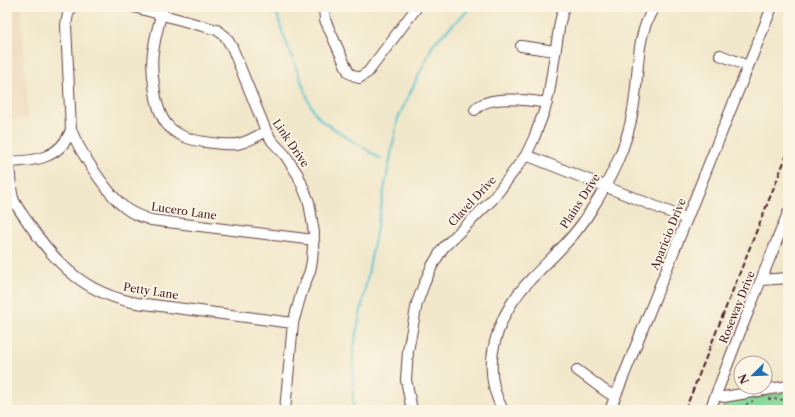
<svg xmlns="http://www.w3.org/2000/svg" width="795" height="417" font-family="'Libre Caslon Text',serif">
  <rect width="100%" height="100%" fill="#fcf5e5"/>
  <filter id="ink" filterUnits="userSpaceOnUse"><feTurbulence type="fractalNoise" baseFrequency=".025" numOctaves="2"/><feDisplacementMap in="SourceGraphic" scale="8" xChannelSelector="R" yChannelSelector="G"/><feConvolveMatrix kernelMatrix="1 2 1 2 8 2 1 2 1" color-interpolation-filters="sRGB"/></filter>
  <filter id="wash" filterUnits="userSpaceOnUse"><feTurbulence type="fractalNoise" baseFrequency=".012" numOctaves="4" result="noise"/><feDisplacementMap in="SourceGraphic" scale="16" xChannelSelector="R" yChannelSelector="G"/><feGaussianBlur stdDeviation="0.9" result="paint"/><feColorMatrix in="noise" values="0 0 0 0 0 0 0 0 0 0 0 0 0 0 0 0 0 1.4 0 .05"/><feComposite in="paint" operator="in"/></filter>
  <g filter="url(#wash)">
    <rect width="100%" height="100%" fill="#f1e7ca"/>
    <path fill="#edd7bb" d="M7 7H21L28 119H7Z"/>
    <path fill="#85d89a" stroke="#687c62" d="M788 392V410H723L726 402Z"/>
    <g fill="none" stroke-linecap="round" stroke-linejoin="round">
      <path stroke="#59c5d3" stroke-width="2" d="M275 7 282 31 310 104 315 113 322 121 381 159
        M353 410V352L398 118 434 43 471 7"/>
    </g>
  </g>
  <g filter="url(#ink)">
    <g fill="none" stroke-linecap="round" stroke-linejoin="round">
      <defs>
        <path id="minor" d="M134 7 217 30 225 36 232 47 266 131 272 141 285 155 298 175 309 202 314 233 312 261 310 271 302 291 293 323 285 410
          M163 7C160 20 156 33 154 46 151 59 152 72 154 85 158 120 168 137 205 142 234 146 240 147 266 131
          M324 7 325 20 349 73 359 78 368 72 417 7
          M521 46 555 51
          M720 55 748 66
          M475 110C487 94 529 100 547 103
          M71 130C80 152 109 197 128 210 135 215 143 217 151 220L314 240
          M526 155 687 219
          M7 162C35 161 60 159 71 130L66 25 68 14 72 7
          M9 162C10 174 10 187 13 198 16 207 24 216 29 224 57 265 86 294 137 303L293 323
          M761 280 788 278
          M577 370 604 390 615 397
          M716 395 724 397 788 386
          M412 410 406 380 408 351 417 303 424 284 432 266 443 248 493 199 526 155 534 138 545 109 549 93 560 22 564 7
          M503 410C478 366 498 312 532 278 552 257 574 238 590 212 610 180 627 147 633 110 640 73 634 40 654 7
          M610 410 772 7
          M710 410 742 327 788 213"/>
      </defs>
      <use href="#minor" stroke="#633d43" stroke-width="12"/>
      <path stroke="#633d43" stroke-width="1.5" stroke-dasharray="3 3" stroke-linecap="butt" d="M768 399 788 400
        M724 405 728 410
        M735 410 753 401"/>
      <use href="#minor" stroke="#fff" stroke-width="10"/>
      <path stroke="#4a1f2b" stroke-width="2" stroke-dasharray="6 3" stroke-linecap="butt" d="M685 410 788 152"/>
    </g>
  </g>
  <g text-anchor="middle" stroke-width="4" stroke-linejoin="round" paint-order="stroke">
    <g font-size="11" fill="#4a1f2b" stroke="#fcf5e5">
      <text transform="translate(291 143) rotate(56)" y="4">Link Drive</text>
      <text transform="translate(472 201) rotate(-47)" y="4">Clavel Drive</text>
      <text transform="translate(580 201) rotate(-57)" y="4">Plains Drive</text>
      <text transform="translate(184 211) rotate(8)" y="4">Lucero Lane</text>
      <text transform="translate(668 234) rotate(-68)" y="4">Aparicio Drive</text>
      <text transform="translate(151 291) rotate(9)" y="4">Petty Lane</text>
      <text transform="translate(737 307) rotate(-68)" y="4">Roseway Drive</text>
    </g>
  </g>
  <rect width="795" height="417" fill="none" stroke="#fcf5e5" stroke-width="24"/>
  <g transform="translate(753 375) rotate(247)"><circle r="19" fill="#fcf5e5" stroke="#b59f9b"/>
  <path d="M0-3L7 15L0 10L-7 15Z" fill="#1f6fb2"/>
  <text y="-6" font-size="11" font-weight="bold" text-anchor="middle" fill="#4a1f2b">N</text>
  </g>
</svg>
